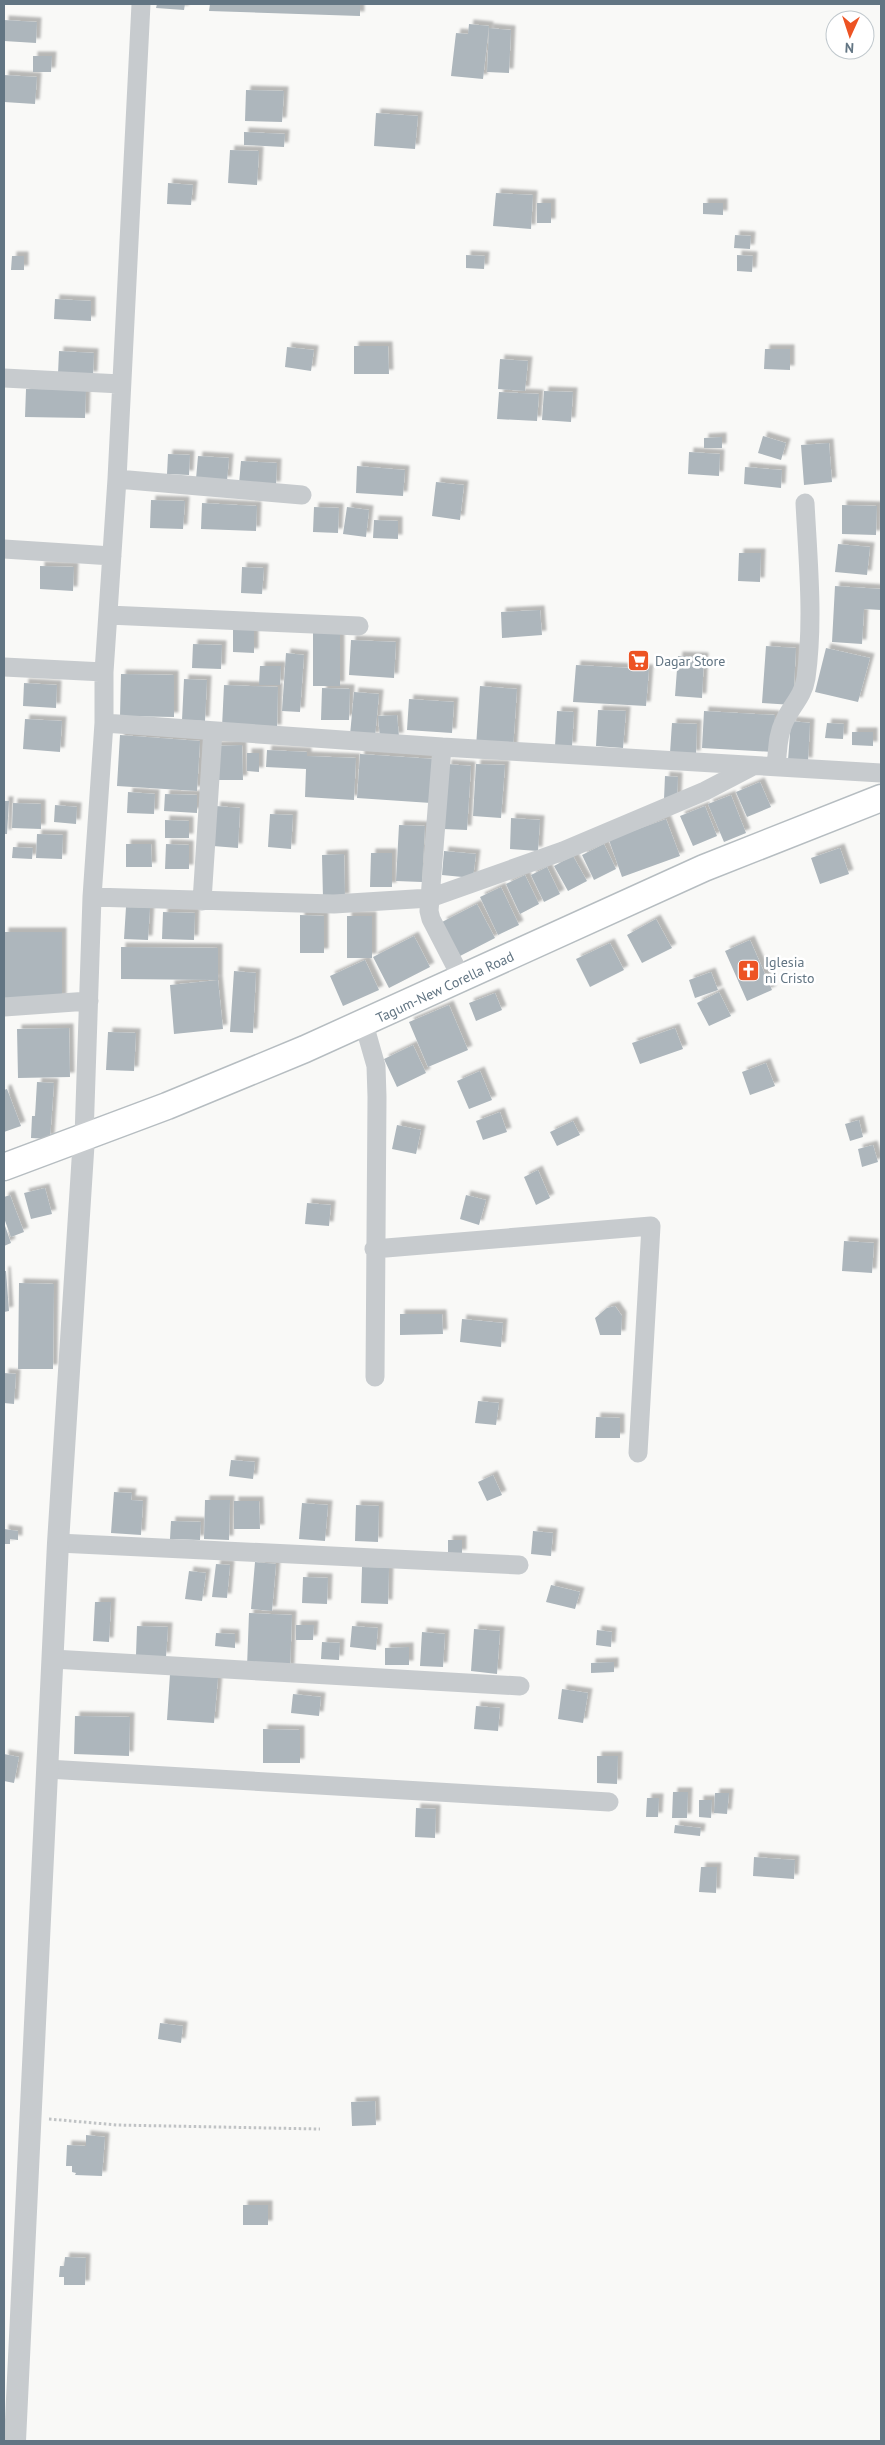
<svg xmlns="http://www.w3.org/2000/svg" width="885" height="2445" font-family="'PT Sans',sans-serif">
  <defs>
    <filter id="shadow"><feDropShadow dx="4.5" dy="-4.5" stdDeviation="1" flood-color="#0004"/></filter>
  </defs>
  <rect width="100%" height="100%" fill="#f9f9f7"/>
  <path fill="#adb6bc" filter="url(#shadow)" d="M157 4H185L184 10 156 8Z
    M210 4H360V16L209 11Z
    M4 20 37 22 36 43 4 41Z
    M469 24 489 26 483 79 451 76 456 33 468 34Z
    M489 28 511 30 509 73 487 72Z
    M33 56H52L51 72H33Z
    M4 75 37 77 35 104 4 102Z
    M246 90 284 91 282 122 245 121Z
    M376 113 418 116 415 149 374 146Z
    M244 132 285 134 284 147 244 145Z
    M230 150 259 151 257 185 228 183Z
    M168 183 193 185 191 205 167 204Z
    M496 193 533 195 531 229 493 226Z
    M537 203H551V223H537Z
    M703 203H723V215L703 214Z
    M735 235 751 236 750 249 734 248Z
    M466 255 485 256 484 269 466 268Z
    M737 255 753 256 752 272 737 271Z
    M12 256H24V270H11Z
    M55 299 91 301V321L54 319Z
    M354 346H388L389 374H354Z
    M287 347 314 350 311 371 285 367Z
    M765 349H790V370L764 369Z
    M59 351 94 353 93 376 58 374Z
    M500 359 528 361 525 391 498 389Z
    M26 389 86 390 85 418 25 417Z
    M544 391 573 392 571 422 542 420Z
    M499 392 539 394 537 421 497 419Z
    M763 436 786 443 781 460 758 453Z
    M722 437V448H704V438Z
    M829 443 832 482 804 485 801 445Z
    M689 452 720 454 719 476 688 474Z
    M168 454 190 455 189 475 167 474Z
    M198 456 229 458 227 481 196 479Z
    M241 461 277 463 276 486 239 484Z
    M357 466 405 470 403 496 356 493Z
    M745 467 782 470 781 488 744 484Z
    M436 482 464 485 460 520 432 516Z
    M151 500 185 501 183 529 150 528Z
    M202 503 257 506 256 531 201 529Z
    M842 505 877 506 876 535 842 534Z
    M314 507 339 508 338 533 313 532Z
    M347 507 369 510 366 537 343 534Z
    M374 520 398 521V539L373 538Z
    M838 544 870 547 867 575 835 572Z
    M739 553H761L760 582 738 581Z
    M40 566 74 567 73 591 40 589Z
    M242 567 264 568 262 594 241 593Z
    M835 586 881 589V610L864 609 862 644 832 642Z
    M540 610 542 635 502 638 501 612Z
    M233 627H254V653L233 652Z
    M313 632H340V686H313Z
    M351 640 396 642 394 678 349 675Z
    M193 644 222 645 221 669 192 668Z
    M766 646 796 648 793 705 762 703Z
    M826 648 870 658 858 702 815 692Z
    M286 653 304 655 300 712 282 711Z
    M678 656 704 657 702 698 675 696Z
    M576 665 649 669 646 706 573 702Z
    M260 666H281L280 685H259Z
    M121 674 174 675V717L120 716Z
    M184 679 207 680 205 721 182 720Z
    M24 683 57 685 56 708 23 706Z
    M224 685 278 687 277 729 222 727Z
    M480 686 517 689 513 749 476 747Z
    M322 688 350 689 349 720H321Z
    M354 692 379 694 375 737 350 735Z
    M409 699 454 702 452 733 407 730Z
    M598 710 626 711 623 748 596 746Z
    M557 711 574 712 572 747 555 746Z
    M704 711 775 715 773 752 702 748Z
    M397 715 399 737 380 738 378 716Z
    M25 719 62 721 60 752 23 749Z
    M791 721 810 723 808 762 788 760Z
    M672 723 697 724 696 755 670 753Z
    M827 723 844 724 843 739 825 738Z
    M852 732H873V746L852 745Z
    M120 735 200 741 197 791 117 786Z
    M242 745 243 780H215V746Z
    M267 750 307 752V756L356 758 354 800 305 797 306 769 266 767Z
    M247 753H259V772L247 771Z
    M360 754 434 759 431 803 357 798Z
    M447 764 471 766 467 830 443 829Z
    M476 764 505 765 501 818 473 816Z
    M665 776 678 777 677 800 664 799Z
    M760 782 771 807 747 817 736 792Z
    M128 792 155 794 154 814 127 813Z
    M165 794 197 795V813L164 811Z
    M731 795 746 833 724 842 708 804Z
    M4 801H9L7 834H4Z
    M13 803 41 804V829L12 828Z
    M55 805 77 807 76 824 54 822Z
    M216 806 240 808 238 848 213 846Z
    M705 806 717 836 693 846 680 816Z
    M270 814 293 815 291 849 268 847Z
    M511 818 540 820 538 851 510 849Z
    M666 819 680 856 622 877 609 840Z
    M165 820 189 821V838H165Z
    M399 825 425 826 422 882 396 881Z
    M37 834 63 835 62 859 36 858Z
    M126 844H151L152 867H126Z
    M166 844 189 845V869H165Z
    M604 844 616 869 594 880 582 855Z
    M13 847 33 848 32 859 12 858Z
    M840 848 849 874 820 884 811 858Z
    M444 851 476 854 473 878 442 875Z
    M371 853H392V887H370Z
    M344 854 345 898 323 899 322 855Z
    M573 856 587 881 568 891 554 866Z
    M547 867 560 894 544 902 531 875Z
    M525 875 539 904 520 914 506 884Z
    M501 887 519 925 498 935 480 897Z
    M477 904 495 938 460 956 442 922Z
    M126 907 150 908 148 940 124 939Z
    M163 912 195 913 194 940 162 939Z
    M300 915 324 916V953H300Z
    M347 916H372V958H347Z
    M656 919 672 948 642 963 627 935Z
    M4 932H62V999H4Z
    M414 936 430 967 389 988 373 957Z
    M750 940 772 990 747 1001 725 951Z
    M610 943 624 970 590 987 576 959Z
    M121 947 218 948V980L223 1029 174 1034 170 985 218 980 121 979Z
    M365 960 379 990 343 1006 330 976Z
    M234 971 256 973 253 1033 230 1032Z
    M711 972 718 990 695 998 689 980Z
    M719 992 731 1016 709 1026 697 1003Z
    M495 993 502 1010 476 1021 469 1003Z
    M449 1005 468 1050 428 1067 409 1022Z
    M69 1028 70 1077 18 1078 17 1029Z
    M675 1028 683 1049 640 1064 632 1043Z
    M108 1032 136 1033 134 1071 106 1070Z
    M413 1045 426 1073 397 1087 384 1059Z
    M766 1063 775 1086 750 1095 742 1072Z
    M480 1071 492 1100 469 1109 457 1081Z
    M37 1082 54 1083 50 1139 31 1138 32 1116H35Z
    M7 1089 21 1126 4 1132V1090Z
    M500 1112 507 1132 483 1140 476 1121Z
    M859 1120 863 1137 850 1141 845 1124Z
    M573 1121 580 1135 557 1146 550 1132Z
    M397 1125 421 1130 416 1154 392 1149Z
    M873 1145 878 1162 862 1167 858 1149Z
    M538 1170 550 1198 536 1205 524 1177Z
    M45 1188 52 1214 31 1219 24 1193Z
    M10 1195 24 1232 11 1237 4 1218V1197Z
    M466 1195 486 1200 479 1225 460 1219Z
    M307 1203 331 1205 329 1226 305 1224Z
    M4 1223 11 1243 4 1246Z
    M844 1241 874 1243 872 1273 842 1271Z
    M4 1271H6L9 1311 4 1312Z
    M19 1283 54 1284 53 1369H18Z
    M615 1306 622 1316 621 1335H600L595 1318 607 1308Z
    M400 1314H442L443 1334 400 1335Z
    M462 1319 503 1323 501 1347 460 1342Z
    M4 1373 16 1374 14 1404 4 1403Z
    M478 1401 499 1403 496 1425 475 1423Z
    M596 1417 620 1418V1438H595Z
    M231 1460 255 1462 253 1479 229 1476Z
    M493 1475 502 1495 487 1501 478 1482Z
    M114 1492 132 1493 131 1500 143 1501 141 1535 111 1533Z
    M205 1500H230L229 1540 204 1539Z
    M234 1501H259L260 1529H234Z
    M302 1503 328 1505 325 1541 299 1539Z
    M356 1505 379 1506 378 1542 355 1541Z
    M171 1521 201 1522 200 1540 170 1539Z
    M4 1529 18 1531V1540L10 1539V1544H4Z
    M533 1531 553 1533 551 1556 531 1554Z
    M448 1540H462V1554H448Z
    M255 1562 276 1564 272 1611 251 1609Z
    M216 1564 230 1565 227 1598 212 1597Z
    M362 1567 389 1568 388 1604 361 1603Z
    M189 1571 206 1573 202 1601 185 1599Z
    M303 1577 328 1578 327 1604 302 1603Z
    M551 1585 580 1592 575 1609 546 1602Z
    M95 1602H111L109 1642 93 1641Z
    M249 1613 292 1615 290 1669 247 1667Z
    M296 1625H314L313 1640H296Z
    M137 1626 168 1627 166 1657 136 1655Z
    M352 1626 378 1628 376 1650 350 1647Z
    M474 1629 500 1631 497 1674 471 1671Z
    M597 1630 612 1632 611 1647 596 1645Z
    M422 1632 445 1634 443 1667 420 1666Z
    M216 1633 235 1634V1648L215 1646Z
    M322 1642 340 1643 339 1660 321 1659Z
    M409 1647V1665H385V1648Z
    M614 1662V1672L591 1673V1663Z
    M170 1674 218 1678 214 1723 167 1720Z
    M562 1689 588 1693 583 1723 558 1719Z
    M293 1694 321 1697 319 1716 291 1713Z
    M476 1706 500 1708 498 1731 474 1729Z
    M75 1716 130 1717 129 1756 74 1754Z
    M263 1729 300 1730V1763H263Z
    M4 1754 19 1757 14 1783 4 1781Z
    M597 1756H618L617 1784 597 1783Z
    M673 1792H688L687 1818H672Z
    M715 1793H729L727 1814 714 1813Z
    M647 1798H659L658 1817H646Z
    M699 1800H712L711 1818 699 1817Z
    M416 1808 436 1809 435 1838 415 1837Z
    M675 1825 701 1828 700 1836 674 1833Z
    M754 1857 795 1860 794 1879 753 1876Z
    M701 1867H717L716 1893 699 1892Z
    M160 2023 183 2026 181 2043 158 2039Z
    M375 2101 376 2125 352 2126 351 2102Z
    M86 2135 105 2137 102 2176 75 2175 76 2173 72 2172V2166H66L67 2145 86 2146Z
    M243 2205H268V2225H243Z
    M65 2257 86 2258 85 2285H64V2277H59L60 2266H64Z"/>
  <g fill="none" stroke-linecap="round" stroke-linejoin="round">
    <defs>
      <path id="secondary" d="M4 1167 167 1106 305 1049 704 868 881 798"/>
    </defs>
    <use href="#secondary" stroke="#b6bdc1" stroke-width="29"/>
    <path stroke="#c0c3c5" stroke-width="3" stroke-dasharray="2.5 2.5" stroke-linecap="butt" d="M49 2119 117 2125 320 2129"/>
    <path stroke="#c7cbce" stroke-width="19" d="M4 378 121 384
      M117 479 302 495
      M4 549 112 556
      M108 615 359 626
      M4 667 104 672
      M104 723 442 747 881 773
      M442 747 429 911 431 919 462 979
      M776 766C778 751 777 736 784 722 791 706 803 697 806 678 814 621 808 561 805 503
      M92 897 334 904 430 898 563 851 705 791 751 767
      M202 901 213 731
      M4 1007 89 1001
      M364 1024 376 1066 377 1097 375 1377
      M84 1137 92 897 104 723V672L117 479 141 4
      M374 1249 651 1226 638 1453
      M58 1543 519 1565
      M53 1659 520 1686
      M47 1769 609 1802"/>
    <path stroke="#c7cbce" stroke-width="22" d="M15 2441 58 1543 84 1137"/>
    <use href="#secondary" stroke="#fff" stroke-width="26"/>
  </g>
  <defs>
    <symbol id="supermarket-square" viewBox="-11 -11 22 22"><rect x="-9" y="-9" width="18" height="18" rx="4" fill="#ed5323" stroke="#fff"/><path d="M-6-5.5h2.5l.6 2H6L4.5 2H-2.5L-4.4-4H-6ZM-1.5 3.2a1.3 1.3 0 1 0 .1 0ZM3 3.2a1.3 1.3 0 1 0 .1 0Z" fill="#fff"/></symbol>
    <symbol id="church-square" viewBox="-11 -11 22 22"><rect x="-9" y="-9" width="18" height="18" rx="4" fill="#ed5323" stroke="#fff"/><path d="M-1.2-6h2.4v3.5h3.3v2.4h-3.3V6h-2.4V-.1h-3.3v-2.4h3.3Z" fill="#fff"/></symbol>
  </defs>
  <g fill-rule="evenodd">
    <use href="#supermarket-square" x="626" y="648" width="25" height="25"/>
    <use href="#church-square" x="736" y="958" width="25" height="25"/>
  </g>
  <g text-anchor="middle" stroke-width="5" stroke-linejoin="round" paint-order="stroke">
    <g font-size="14" fill="#627583" stroke="#fff" text-anchor="start">
      <text x="655" y="666">Dagar Store</text>
      <text x="765" y="967">Iglesia<tspan x="765" dy="16">ni Cristo</tspan></text>
    </g>
    <g font-size="14" fill="#627583" stroke="#fff">
      <text transform="translate(445 987) rotate(-25)" y="5">Tagum-New Corella Road</text>
    </g>
  </g>
  <rect width="885" height="2445" fill="none" stroke="#627583" stroke-width="10"/>
  <g transform="translate(850 35) rotate(183)"><circle r="24" fill="#ffffff" stroke="#c0c8cd"/>
  <path d="M0-4L9 19L0 12L-9 19Z" fill="#ed5323"/>
  <text y="-8" font-size="14" font-weight="bold" text-anchor="middle" fill="#627583">N</text>
  </g>
</svg>
